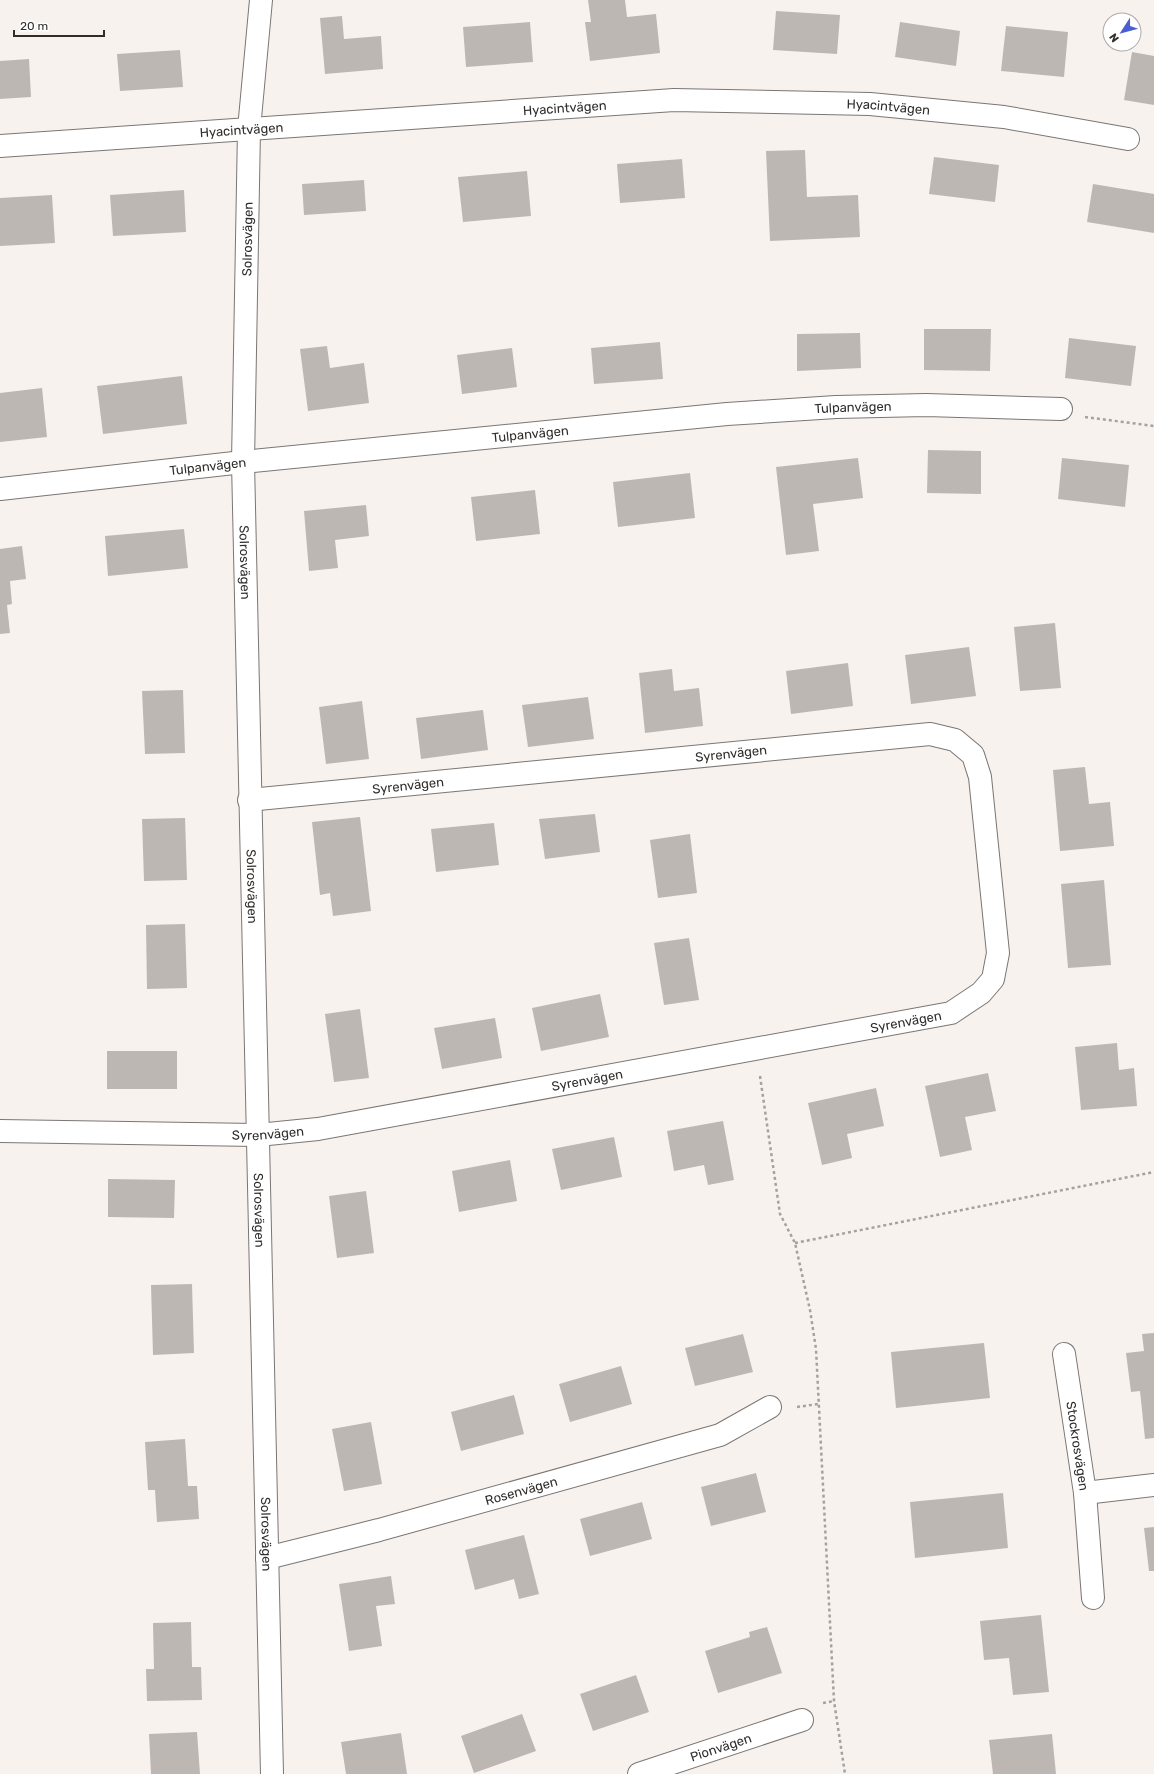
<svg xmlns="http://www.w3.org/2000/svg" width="1154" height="1774" font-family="Rubik,sans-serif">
  <rect width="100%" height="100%" fill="#f8f2ef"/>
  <path fill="#bdb7b4" d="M588 0H625L627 17 656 14 660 53 590 61 585 22H591Z
    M776 11 840 15 837 54 773 50Z
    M342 16 344 39 381 36 383 69 325 74 320 18Z
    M530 22 533 62 466 67 463 27Z
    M900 22 960 31 956 66 895 57Z
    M1006 26 1068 32 1064 77 1001 71Z
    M180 50 183 87 120 91 117 54Z
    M1132 52 1154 56V105L1124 100Z
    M29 59 31 97 0 99V61Z
    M805 150 807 197 858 195 860 237 770 241 766 151Z
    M934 157 999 165 995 202 929 194Z
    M682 159 685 198 620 203 617 164Z
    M527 171 531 216 463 222 458 177Z
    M364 180 366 211 304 215 302 184Z
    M1093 184 1154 194V233L1087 222Z
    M184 190 186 232 113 236 110 195Z
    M52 195 55 243 0 246V198Z
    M924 329H991L990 371 924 370Z
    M860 333 861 368 797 371V334Z
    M1069 338 1136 346 1131 386 1065 378Z
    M660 342 663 379 594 384 591 348Z
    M327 346 330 368 364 363 369 403 308 411 300 349Z
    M512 348 517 387 462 394 457 355Z
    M182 376 187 424 103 434 97 386Z
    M42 388 47 437 0 442V393Z
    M928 450 981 451V494L927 493Z
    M858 458 863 498 813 504 819 551 786 555 776 467Z
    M1062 458 1129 465 1125 507 1058 499Z
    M690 473 695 518 618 527 613 482Z
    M535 490 540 534 476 541 471 497Z
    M366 505 369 536 335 540 338 568 309 571 304 511Z
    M184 529 188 568 108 576 105 536Z
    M22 546 26 579 10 581 12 604 7 605 10 633 0 634V549Z
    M1055 623 1061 688 1020 691 1014 627Z
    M969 647 976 696 911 704 905 655Z
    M848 663 853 706 791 714 786 671Z
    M672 669 674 691 699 688 703 726 645 733 639 673Z
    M183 690 185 753 145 754 142 691Z
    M588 697 594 739 528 747 522 705Z
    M362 701 369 759 326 764 319 707Z
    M483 710 488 750 421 759 416 718Z
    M1085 767 1089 804 1110 802 1114 846 1060 851 1053 770Z
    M595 814 600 852 545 859 539 819Z
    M360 817 371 911 333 916 330 893 320 895 312 822Z
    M185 818 187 880 144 881 142 819Z
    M494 823 499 865 436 872 431 829Z
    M690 834 697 893 658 898 650 840Z
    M1104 880 1111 965 1068 968 1061 884Z
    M185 924 187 988 147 989 146 925Z
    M689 938 699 1000 664 1005 654 943Z
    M600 994 609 1037 541 1051 532 1008Z
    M360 1009 369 1078 334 1082 325 1014Z
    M495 1018 502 1058 442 1069 434 1028Z
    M1117 1043 1119 1070 1134 1068 1137 1106 1081 1110 1075 1047Z
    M107 1051H177V1089H107Z
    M988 1073 996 1111 965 1117 972 1150 940 1157 925 1086Z
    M876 1088 884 1126 847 1134 852 1158 822 1165 808 1103Z
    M723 1121 734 1180 708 1185 704 1165 674 1171 667 1131Z
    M614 1137 622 1177 561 1190 552 1149Z
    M510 1160 517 1201 459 1212 452 1171Z
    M108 1179 175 1180 174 1218 108 1217Z
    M366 1191 374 1253 337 1258 329 1196Z
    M192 1284 194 1353 153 1355 151 1285Z
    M1154 1333V1438L1145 1439 1140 1391 1131 1392 1126 1353 1144 1351 1142 1334Z
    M743 1334 753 1372 695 1386 685 1348Z
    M984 1343 990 1398 896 1408 891 1352Z
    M621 1366 632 1404 570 1422 559 1384Z
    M514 1395 524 1434 461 1451 451 1412Z
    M371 1422 382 1484 344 1491 332 1429Z
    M185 1439 188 1486H197L199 1519 157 1522 155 1490H148L145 1442Z
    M756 1473 766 1512 711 1526 701 1487Z
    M1003 1493 1008 1548 915 1558 910 1502Z
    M642 1502 652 1539 590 1556 580 1519Z
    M1154 1527V1571H1149L1144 1528Z
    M524 1535 539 1594 519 1599 514 1579 475 1590 465 1550Z
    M391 1576 395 1604 376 1606 382 1646 349 1651 339 1584Z
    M1041 1615 1049 1692 1013 1695 1009 1658 984 1660 980 1621Z
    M191 1622 192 1667H201L202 1700 147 1701 146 1669H154L153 1623Z
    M767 1627 782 1673 718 1693 705 1651 750 1637 749 1632Z
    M636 1675 649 1712 593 1731 580 1694Z
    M522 1714 536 1751 474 1773 461 1736Z
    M197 1732 200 1774H151L149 1734Z
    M401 1733 407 1774H346L341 1742Z
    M1052 1734 1056 1774H993L989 1740Z"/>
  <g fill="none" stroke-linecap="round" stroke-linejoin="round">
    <defs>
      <g id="minor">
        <path id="s1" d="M261 0 249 129 243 462 272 1774"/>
        <path id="s2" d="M0 146 674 100 870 104 1004 117 1128 139"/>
        <path id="s3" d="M0 489 243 462 727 414 836 407 926 405 1061 409"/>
        <path id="s4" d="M0 1131 258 1135 318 1129 951 1013 981 993 993 979 998 953 980 777 973 755 955 740 930 734 249 800"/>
        <path id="s5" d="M1064 1354 1085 1493 1093 1598"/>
        <path d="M1085 1493 1154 1485"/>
        <path id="s6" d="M267 1558 379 1530 720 1435 770 1407"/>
        <path id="s7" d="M639 1774 802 1720"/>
      </g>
    </defs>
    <use href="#minor" stroke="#7b7673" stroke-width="24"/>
    <path stroke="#a5a19f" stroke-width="2.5" stroke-dasharray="3 3" stroke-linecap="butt" d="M1085 417 1154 426
      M760 1076 780 1214 795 1243 810 1310 816 1349 834 1701 845 1774
      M795 1243 1154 1172
      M797 1407 818 1404
      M823 1703 834 1701"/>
    <use href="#minor" stroke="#fff" stroke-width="22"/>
  </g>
  <g text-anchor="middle" stroke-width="4" stroke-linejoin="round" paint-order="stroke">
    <g font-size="13" fill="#302e2d" stroke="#fff">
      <text dy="5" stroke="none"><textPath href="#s2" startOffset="890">Hyacintvägen</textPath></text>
      <text dy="5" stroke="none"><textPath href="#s2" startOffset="566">Hyacintvägen</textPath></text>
      <text dy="5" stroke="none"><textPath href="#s2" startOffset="242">Hyacintvägen</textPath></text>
      <text transform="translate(247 239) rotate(-89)" y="5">Solrosvägen</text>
      <text dy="5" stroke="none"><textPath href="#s3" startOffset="857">Tulpanvägen</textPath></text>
      <text dy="5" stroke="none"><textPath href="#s3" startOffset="533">Tulpanvägen</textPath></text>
      <text dy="5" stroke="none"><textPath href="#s3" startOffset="209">Tulpanvägen</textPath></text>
      <text dy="5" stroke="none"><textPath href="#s1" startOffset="563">Solrosvägen</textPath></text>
      <text transform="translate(731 753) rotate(-6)" y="5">Syrenvägen</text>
      <text transform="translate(408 785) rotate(-6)" y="5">Syrenvägen</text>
      <text dy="5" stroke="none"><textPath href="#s1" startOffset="887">Solrosvägen</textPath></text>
      <text dy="5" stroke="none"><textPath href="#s4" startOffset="916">Syrenvägen</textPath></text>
      <text dy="5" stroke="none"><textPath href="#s4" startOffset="592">Syrenvägen</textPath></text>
      <text dy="5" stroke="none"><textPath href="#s4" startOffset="268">Syrenvägen</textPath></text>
      <text dy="5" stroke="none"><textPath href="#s1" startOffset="1211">Solrosvägen</textPath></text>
      <text dy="5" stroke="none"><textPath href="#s5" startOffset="93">Stockrosvägen</textPath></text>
      <text dy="5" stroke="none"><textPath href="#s6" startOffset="263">Rosenvägen</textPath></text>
      <text dy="5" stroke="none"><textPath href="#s1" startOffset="1535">Solrosvägen</textPath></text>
      <text dy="5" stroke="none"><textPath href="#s7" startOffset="86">Pionvägen</textPath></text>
    </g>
  </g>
  <g transform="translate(1122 32) rotate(234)"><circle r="19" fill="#ffffff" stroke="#acabab"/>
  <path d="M0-3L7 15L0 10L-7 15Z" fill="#4a5dd1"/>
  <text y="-6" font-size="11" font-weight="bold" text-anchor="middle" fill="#302e2d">N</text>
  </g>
  <path d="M14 30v6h90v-6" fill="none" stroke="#302e2d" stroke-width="2"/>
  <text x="20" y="30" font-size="12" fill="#302e2d" stroke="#ffffff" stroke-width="3" paint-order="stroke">20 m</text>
</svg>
